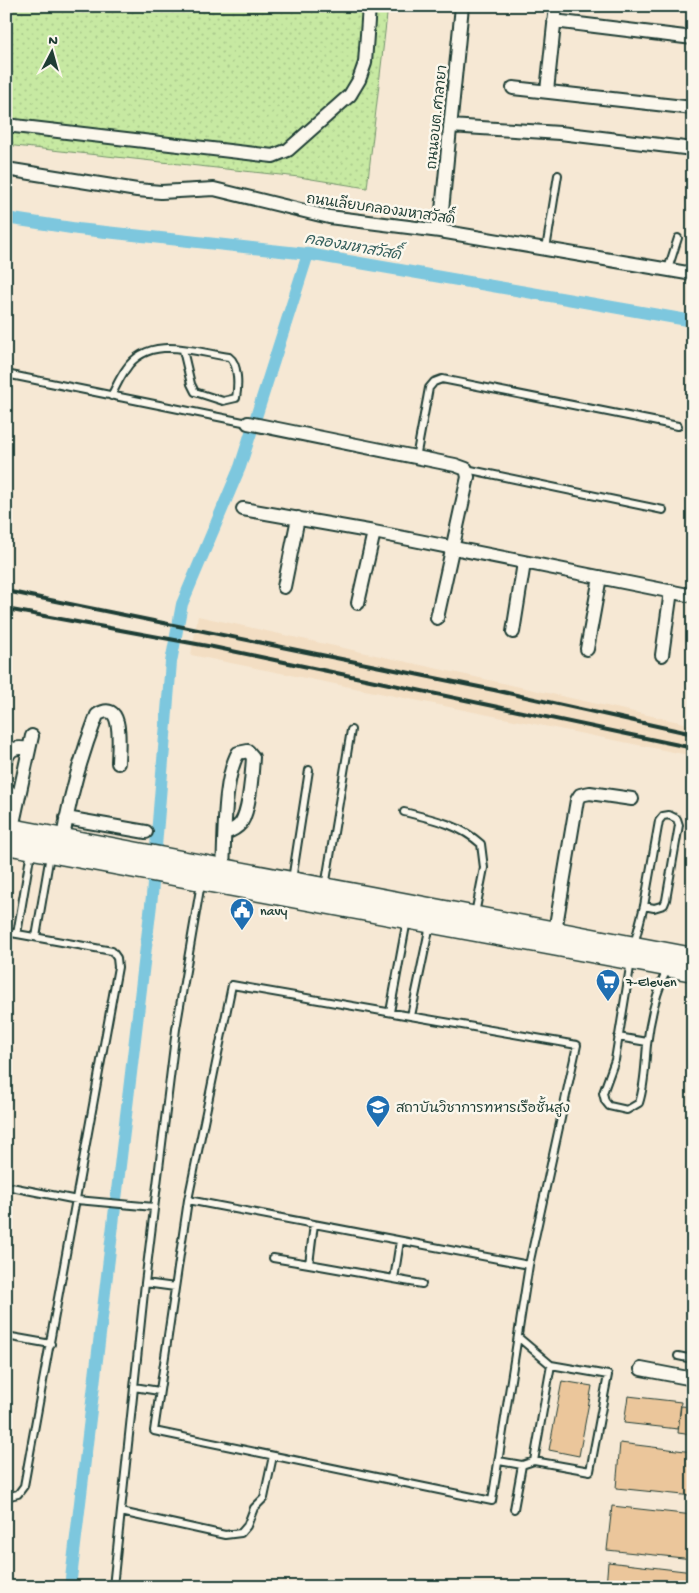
<svg xmlns="http://www.w3.org/2000/svg" width="699" height="1593" font-family="'Gochi Hand','Playpen Sans Thai',sans-serif">
  <defs>
    <pattern id="grass-dots" width="8" height="8" patternUnits="userSpaceOnUse" patternTransform="scale(1.25)"><rect width="8" height="8" fill="#c7e9a2"/><path d="M2 2h.1M6 6h.1" fill="none" stroke="#aac98c" stroke-width="1.8" stroke-linecap="round"/></pattern>
  </defs>
  <rect width="100%" height="100%" fill="#f6e8d4"/>
  <filter id="ink" filterUnits="userSpaceOnUse"><feTurbulence type="fractalNoise" baseFrequency=".02" numOctaves="2"/><feDisplacementMap in="SourceGraphic" scale="10" xChannelSelector="R" yChannelSelector="G"/><feConvolveMatrix kernelMatrix="1 2 1 2 8 2 1 2 1" color-interpolation-filters="sRGB"/></filter>
  <g filter="url(#ink)">
    <path fill="#f3dec3" d="M198 616 693 725V756L191 655Z"/>
    <path fill="url(#grass-dots)" stroke="#73936b" d="M6 6H388L367 188 299 177 6 145Z"/>
    <g fill="none" stroke-linecap="round" stroke-linejoin="round">
      <path stroke="#7dc7de" stroke-width="12" d="M6 218 78 229 308 254 693 321
        M70 1587 152 896 171 662 182 604 240 467 308 254"/>
    </g>
    <path fill="#ebc69b" stroke="#1f3d34" d="M562 1381 592 1386 579 1456 549 1450Z
      M628 1396 681 1402 678 1429 624 1423Z
      M681 1406 693 1407V1435L678 1433Z
      M620 1443 693 1452V1496L616 1488Z
      M612 1506 693 1515V1559L607 1550Z
      M608 1562 693 1572V1587H606Z"/>
    <g fill="none" stroke-linecap="round" stroke-linejoin="round">
      <defs>
        <path id="lane" d="M546 249 558 175
          M668 269 678 238
          M6 374 248 423
          M111 396C116 387 120 377 126 369 149 334 195 352 229 357 239 364 238 387 236 398L223 401 195 392 191 384 183 350
          M416 458 429 388 434 382 442 379 678 426
          M466 469 663 510
          M404 812C432 819 459 824 481 844L484 868 475 914
          M292 880 309 770
          M325 887 351 730
          M6 932 112 951 117 958 118 967 24 1486 18 1494 6 1497
          M17 934 31 851
          M36 937 50 855
          M634 945 644 906 659 821 663 816 669 815 677 819 679 825 666 900 664 905 654 908 644 906
          M631 961 615 1060 603 1093 605 1101 609 1106 627 1110 639 1103C645 1085 645 1064 647 1045 650 1018 656 993 667 969
          M232 985 577 1045 529 1265 492 1501 154 1431 188 1200Z
          M390 1012 407 920
          M411 1016 430 925
          M618 1037 647 1042
          M6 1186 77 1200 154 1207
          M188 1200 529 1265
          M314 1224 309 1264 422 1284
          M273 1258 309 1264
          M394 1279 400 1241
          M145 1283 175 1287
          M6 1336 51 1344
          M678 1356 693 1359
          M134 1387 159 1391
          M499 1461 522 1465 534 1461 590 1471 608 1375 551 1365 518 1337
          M534 1461 551 1365
          M514 1509 522 1465
          M121 1512 225 1535 241 1533 247 1526 254 1508 264 1498 273 1456
          M113 1587 145 1283 176 1029 201 883"/>
        <path id="street" d="M554 21 693 38
          M513 88 693 108
          M547 91 556 6
          M6 125 273 156 288 150 350 95 359 80 365 63 369 6
          M450 126 560 133 693 149
          M6 169 137 190 161 192 214 189 329 217 440 231 693 274
          M440 231 462 6
          M248 423 455 465 466 469 468 477 437 618
          M243 509 374 532 693 596
          M284 587 298 518
          M358 603 374 532
          M513 632 524 563
          M587 649 600 577
          M662 655 671 591
          M6 759C11 747 17 747 29 749
          M6 788 17 801
          M66 818 146 832
          M12 828 32 736
          M63 838C70 794 81 756 97 715 125 697 118 750 118 763
          M223 869C225 837 223 780 238 753L248 751 253 757C252 773 250 809 241 823 237 828 231 831 225 833
          M555 931 577 800 580 795 590 793 632 799
          M641 1369 693 1379"/>
        <path id="secondary" d="M6 827 693 957
          M6 845 693 972"/>
      </defs>
      <use href="#lane" stroke="#1f3d34" stroke-width="10"/>
      <use href="#street" stroke="#1f3d34" stroke-width="16"/>
      <use href="#secondary" stroke="#1f3d34" stroke-width="21"/>
      <use href="#lane" stroke="#fbf7ec" stroke-width="6"/>
      <use href="#street" stroke="#fbf7ec" stroke-width="12"/>
      <use href="#secondary" stroke="#fbf7ec" stroke-width="18"/>
      <path stroke="#1f3d34" stroke-width="4" d="M6 591 494 690 693 734
        M6 609 213 647 693 748"/>
    </g>
  </g>
  <defs>
    <symbol id="civic-pin" viewBox="-11 -11 22 30"><path d="M0 17L-7.5 6A9.5 9.5 0 1 1 7.5 6Z" fill="#1f6fb2" stroke="#fbf7ec"/><path d="M-.6-6.5H3V-4.5H.6V-3L4-1V1h2V6H-6V1h2V-1L-.6-3ZM-1.2 2.5V6h2.4V2.5Z" fill="#fff"/></symbol>
    <symbol id="supermarket-pin" viewBox="-11 -11 22 30"><path d="M0 17L-7.5 6A9.5 9.5 0 1 1 7.5 6Z" fill="#1f6fb2" stroke="#fbf7ec"/><path d="M-6-5.5h2.5l.6 2H6L4.5 2H-2.5L-4.4-4H-6ZM-1.5 3.2a1.3 1.3 0 1 0 .1 0ZM3 3.2a1.3 1.3 0 1 0 .1 0Z" fill="#fff"/></symbol>
    <symbol id="university-pin" viewBox="-11 -11 22 30"><path d="M0 17L-7.5 6A9.5 9.5 0 1 1 7.5 6Z" fill="#1f6fb2" stroke="#fbf7ec"/><path d="M0-5L7-2L0 1L-7-2ZM-4 1L0 2.5L4 1V4Q0 6-4 4Z" fill="#fff"/></symbol>
  </defs>
  <g fill-rule="evenodd">
    <use href="#civic-pin" x="228" y="896" width="28" height="38"/>
    <use href="#supermarket-pin" x="594" y="967" width="28" height="38"/>
    <use href="#university-pin" x="364" y="1093" width="28" height="38"/>
  </g>
  <g text-anchor="middle" stroke-width="5" stroke-linejoin="round" paint-order="stroke">
    <g font-size="14" fill="#1f3d34" stroke="#fbf7ec">
      <text transform="translate(436 117) rotate(-84)" y="5">ถนนอบต.ศาลายา</text>
      <text transform="translate(381 208) rotate(8)" y="5">ถนนเลียบคลองมหาสวัสดิ์</text>
    </g>
    <g font-size="14" fill="#1f3d34" stroke="#fbf7ec" text-anchor="start">
      <text x="260" y="915">navy</text>
      <text x="626" y="986">7-Eleven</text>
      <text x="396" y="1112">สถาบันวิชาการทหารเรือชั้นสูง</text>
    </g>
    <g font-size="15" font-style="italic" fill="#36605e" stroke="#fbf7ec">
      <text transform="translate(353 246) rotate(10)" y="5">คลองมหาสวัสดิ์</text>
    </g>
  </g>
  <rect width="699" height="1593" fill="none" stroke="#fbf7ec" stroke-width="25"/>
  <rect x="12" y="12" width="674" height="1568" fill="none" stroke="#1f3d34" stroke-width="2" filter="url(#ink)"/>
  <g transform="translate(52 52) rotate(6)" stroke="#fbf7ec" stroke-width="4" paint-order="stroke">
  <path d="M0-4L9 19L0 12L-9 19Z" fill="#1f3d34"/>
  <text y="-8" font-size="14" font-weight="bold" text-anchor="middle" fill="#1f3d34">N</text>
  </g>
</svg>
